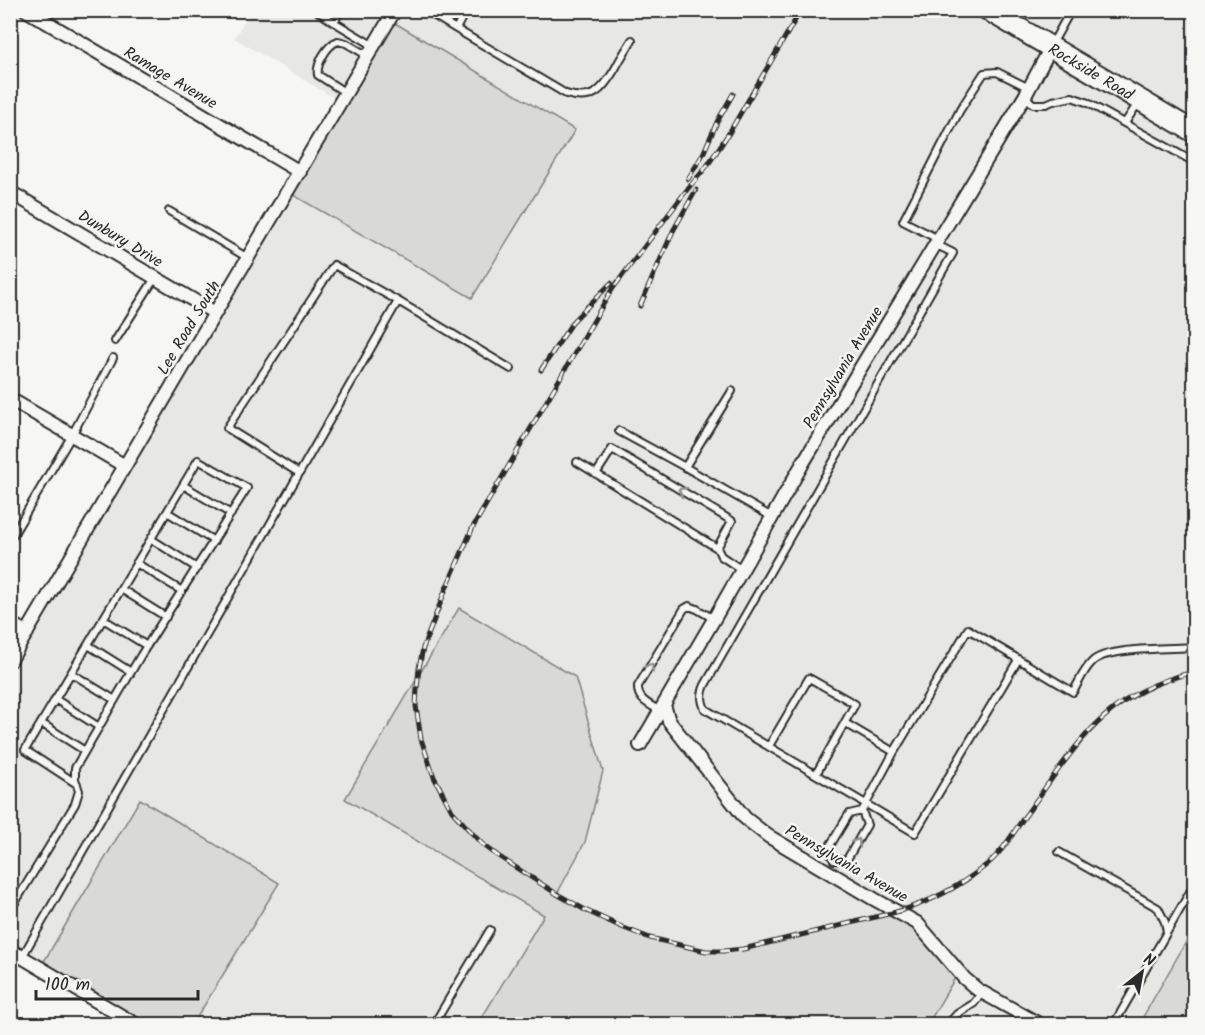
<svg xmlns="http://www.w3.org/2000/svg" width="1205" height="1035" font-family="Kalam,sans-serif">
  <rect width="100%" height="100%" fill="#f6f6f2"/>
  <filter id="ink" filterUnits="userSpaceOnUse"><feTurbulence type="fractalNoise" baseFrequency=".0167" numOctaves="2"/><feDisplacementMap in="SourceGraphic" scale="12" xChannelSelector="R" yChannelSelector="G"/><feConvolveMatrix kernelMatrix="1 2 1 2 8 2 1 2 1" color-interpolation-filters="sRGB"/></filter>
  <g filter="url(#ink)">
    <path fill="#e7e7e3" d="M251 11H1194V928L1139 1024H928L959 971 863 920 743 949 724 951H706L650 938 587 911 557 894 478 1024H135L11 950V661L288 192 574 131 390 20 341 102 234 38Z"/>
    <path fill="#d9d9d5" stroke="#828280" stroke-width="1.5" d="M390 20 575 130 472 298 288 192Z
      M459 608 575 677 603 771 585 842 557 894C603 920 652 945 705 951 718 952 730 950 743 949L896 912 917 923 959 971 928 1024H478L544 915 345 799Z
      M140 799 279 883 193 1024H135L40 968Z
      M1194 928V1024H1139Z"/>
    <g fill="none" stroke-linecap="round" stroke-linejoin="round">
      <defs>
        <path id="lane" d="M316 10 334 22
          M341 10 334 22 374 46
          M425 10 456 29 466 10
          M456 29 566 94C592 102 602 91 615 69 620 59 626 50 632 40
          M1052 44 1071 10
          M346 93 318 75C316 64 327 45 338 41L346 43 368 56
          M1025 96 1033 104H1046L1053 101 1072 97 1086 102 1194 162
          M1125 123 1138 103
          M169 211 248 258
          M938 239 903 221 960 110 984 73 997 72 1029 88
          M935 244 953 253 705 685C701 694 701 700 705 709L866 804 894 752 968 629 1073 692C1079 682 1084 669 1093 661 1109 647 1172 649 1194 647
          M115 341 155 278
          M732 391 685 467 772 517
          M619 431 685 467
          M577 462 717 548 721 556 742 570
          M299 473 227 428 334 265 398 301 511 369
          M596 474 612 449 732 521 717 548
          M183 485 231 514
          M167 512 214 541
          M151 539 197 568
          M10 540 72 435 113 358
          M136 563 182 591
          M121 589 166 617
          M103 619 147 646
          M88 645 131 672
          M71 673 115 700
          M55 699 99 727
          M660 711C649 704 637 700 638 686L684 609 689 606 697 609 714 619
          M41 723 85 751
          M845 723 894 752
          M769 746 809 678 855 704 816 774
          M1059 852 1158 908 1165 922 1167 932
          M834 860 846 861 867 825 862 811 866 804 915 833 1018 660
          M834 860 828 849 849 814 862 811
          M10 911 75 804 79 791 75 779V768L141 655 247 488 198 460 25 750 77 784
          M22 957 398 301
          M434 1024 490 930
          M948 1024 957 1014 973 1004 982 993
          M1114 1024 1194 885"/>
        <path id="street" d="M26 10 300 172
          M10 192 215 313
          M10 399 125 466
          M10 623 27 633
          M10 661 215 313 395 10
          M664 705 669 721 745 818 768 836 874 899 917 923 964 978 978 990 1039 1024
          M640 745 714 619 803 463 1025 96 1051 47
          M10 950 135 1024"/>
        <g id="primary">
          <path id="s1" d="M988 10 1194 132"/>
        </g>
      </defs>
      <use href="#lane" stroke="#2b2b2b" stroke-width="10"/>
      <use href="#street" stroke="#2b2b2b" stroke-width="16"/>
      <use href="#primary" stroke="#2b2b2b" stroke-width="24"/>
      <use href="#lane" stroke="#f6f6f2" stroke-width="6"/>
      <use href="#street" stroke="#f6f6f2" stroke-width="12"/>
      <use href="#primary" stroke="#f6f6f2" stroke-width="20"/>
      <defs>
        <path id="rail" d="M801 10 729 133 707 166 686 191 611 291 473 527 445 591 423 648 419 668 417 688 416 706 421 739 434 777 452 811 481 843 498 856 557 894 587 911 624 928 650 938 706 951H724L743 949 896 912C928 903 959 887 985 866 1002 853 1013 833 1025 816 1076 746 1104 693 1194 672
          M688 179 703 154 717 122 733 94
          M640 306 673 231 696 190
          M541 370 574 320 611 283"/>
      </defs>
      <use href="#rail" stroke="#2b2b2b" stroke-width="5"/>
      <use href="#rail" stroke="#f6f6f2" stroke-width="3" stroke-dasharray="9" stroke-linecap="butt"/>
    </g>
    <defs><path id="oneway-chevron" d="M-2-3.5L2.5 0L-2 3.5" fill="none" stroke-width="1.6" stroke-linecap="round" stroke-linejoin="round" transform="scale(1.5)"/></defs>
    <g stroke="#90908e">
      <use href="#oneway-chevron" transform="translate(682 491) rotate(-149)"/>
      <use href="#oneway-chevron" transform="translate(650 667) rotate(-59)"/>
      <use href="#oneway-chevron" transform="translate(857 842) rotate(-59)"/>
    </g>
  </g>
  <g text-anchor="middle" stroke-width="5" stroke-linejoin="round" paint-order="stroke">
    <g font-size="16" fill="#2b2b2b" stroke="#f6f6f2">
      <text dy="6" stroke="none"><textPath href="#s1" startOffset="120">Rockside Road</textPath></text>
      <text transform="translate(171 77) rotate(31)" y="6">Ramage Avenue</text>
      <text transform="translate(121 238) rotate(31)" y="6">Dunbury Drive</text>
      <text transform="translate(188 327) rotate(-59)" y="6">Lee Road South</text>
      <text transform="translate(842 367) rotate(-59)" y="6">Pennsylvania Avenue</text>
      <text transform="translate(847 863) rotate(30)" y="6">Pennsylvania Avenue</text>
    </g>
  </g>
  <rect width="1205" height="1035" fill="none" stroke="#f6f6f2" stroke-width="36"/>
  <rect x="18" y="18" width="1169" height="999" fill="none" stroke="#2b2b2b" stroke-width="2" filter="url(#ink)"/>
  <g transform="translate(1142 972) rotate(31)" stroke="#f6f6f2" stroke-width="4.5" paint-order="stroke">
  <path d="M0-4.5L10 22L0 15L-10 22Z" fill="#2b2b2b"/>
  <text y="-9" font-size="16" font-weight="bold" text-anchor="middle" fill="#2b2b2b">N</text>
  </g>
  <path d="M36 990v9h162v-9" fill="none" stroke="#2b2b2b" stroke-width="3"/>
  <text x="45" y="990" font-size="18" fill="#2b2b2b" stroke="#f6f6f2" stroke-width="4.5" paint-order="stroke">100 m</text>
</svg>
